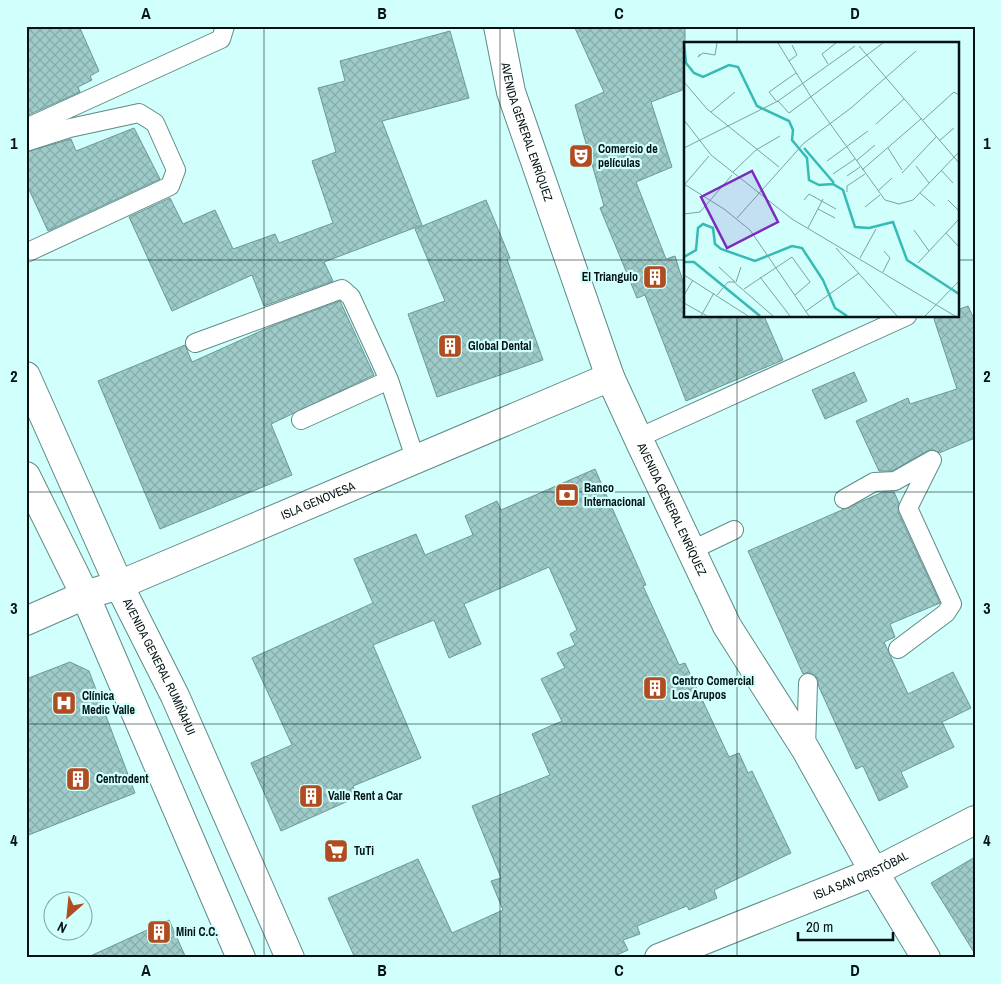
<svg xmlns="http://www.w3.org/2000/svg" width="1001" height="984" font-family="'Archivo Narrow',sans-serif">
  <defs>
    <pattern id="building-cross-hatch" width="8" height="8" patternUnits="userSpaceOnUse" patternTransform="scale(1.25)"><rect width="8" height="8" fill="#9ecbc8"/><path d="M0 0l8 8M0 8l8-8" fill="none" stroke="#86adab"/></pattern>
  </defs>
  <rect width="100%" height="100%" fill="#d0fffc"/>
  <path fill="url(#building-cross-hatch)" stroke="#6d9896" d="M36 26H79L99 71 90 76 92 80 78 87 80 92 26 116V32Z
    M574 26H685V89L651 102 672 167 636 182 666 259 675 256 685 288V316H764L783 360 686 401 645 295 637 298 600 208 604 206 575 105 604 92Z
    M450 31 469 98 382 121 422 225 324 262 333 281 264 306 252 275 172 311 129 217 170 198 183 224 215 210 233 249 275 234 279 243 333 223 312 161 336 152 318 88 345 81 340 61Z
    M134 128 160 179 48 231 26 183V152L71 139 76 151Z
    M486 200 510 258 507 259 543 360 437 397 408 314 445 301 415 229Z
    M340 301 374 375 271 424 292 475 160 529 98 381 185 345 192 362 272 326Z
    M968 306 975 321V438L939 453 932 449 927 451 892 471H879L856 421 908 398 910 404 957 389 934 319 941 316H957V310Z
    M854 372 867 401 825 419 812 390Z
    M595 469 646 585 643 586 679 665 685 663 729 757 739 753 748 773 752 771 791 853 714 890 717 898 689 910 687 906 637 926 640 934 623 940 628 950 610 958H355L328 898 418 859 452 933 503 910 491 881 501 878 472 806 550 775 532 734 562 721 541 679 565 668 557 653 575 645 570 634 577 630 549 567 464 604 481 644 449 658 434 620 373 645 421 758 353 786 357 797 281 831 251 763 292 745 252 658 373 603 354 559 416 534 425 555 473 535 465 516 497 501 501 510Z
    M883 492H894L899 503 898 512 940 603 890 624 895 637 884 642 908 694 953 672 971 708 942 722 954 747 901 772 908 787 879 801 863 766 856 769 819 687 817 678 809 672 803 674 748 551Z
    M70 662 89 671 135 793 26 836V679Z
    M975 857V954L931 883Z
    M169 920 186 958H86Z"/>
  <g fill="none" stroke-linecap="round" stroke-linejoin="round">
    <defs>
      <path id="lane" d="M26 128 221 39 225 26
        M26 142 70 128 139 113 155 123 176 170 170 186 26 253
        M195 343 342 289 351 297 389 380 415 458
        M301 420 389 380
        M638 438 907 316
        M844 499 874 482 895 481 932 460 908 508 952 604 946 613 898 649
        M690 551 734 530
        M806 748 808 683"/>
      <g id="street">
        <path id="s1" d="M26 621 85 595 119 585 610 377"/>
        <path id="s2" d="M659 958 874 872 975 820"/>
      </g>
      <g id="secondary">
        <path id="s3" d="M498 26 511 92 610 377 638 438 727 626 806 750 874 872 926 958"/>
      </g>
      <g id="highway">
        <path id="s4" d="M26 376 119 585 175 696 290 958"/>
        <path d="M26 476 85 595 241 958"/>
      </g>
    </defs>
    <use href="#lane" stroke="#5f8a87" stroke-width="20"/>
    <use href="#street" stroke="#5f8a87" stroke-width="30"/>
    <use href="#secondary" stroke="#5f8a87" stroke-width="30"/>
    <use href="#highway" stroke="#5f8a87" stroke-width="30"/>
    <use href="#lane" stroke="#fff" stroke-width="18"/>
    <use href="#street" stroke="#fff" stroke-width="28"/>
    <use href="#secondary" stroke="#fff" stroke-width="28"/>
    <use href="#highway" stroke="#fff" stroke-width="28"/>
  </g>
  <path fill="none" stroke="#031313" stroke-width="1" stroke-opacity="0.55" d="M264 26V958M500 26V958M737 26V44M26 260H685M957 260H975M737 316V958M26 492H975M26 724H975"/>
  <defs>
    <symbol id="theatre-square" viewBox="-11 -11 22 22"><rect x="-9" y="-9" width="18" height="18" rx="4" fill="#b14c20" stroke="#d0fffc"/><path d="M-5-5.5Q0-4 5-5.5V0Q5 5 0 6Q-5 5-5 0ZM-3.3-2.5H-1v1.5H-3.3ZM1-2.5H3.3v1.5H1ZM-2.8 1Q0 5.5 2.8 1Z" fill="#fff"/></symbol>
    <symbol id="building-square" viewBox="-11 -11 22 22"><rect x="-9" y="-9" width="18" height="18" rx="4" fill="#b14c20" stroke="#d0fffc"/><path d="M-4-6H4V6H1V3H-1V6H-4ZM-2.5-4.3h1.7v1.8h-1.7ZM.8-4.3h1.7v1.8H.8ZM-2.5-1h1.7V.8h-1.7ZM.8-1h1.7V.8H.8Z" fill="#fff"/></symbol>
    <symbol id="bank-square" viewBox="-11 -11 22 22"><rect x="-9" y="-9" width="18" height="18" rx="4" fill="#b14c20" stroke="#d0fffc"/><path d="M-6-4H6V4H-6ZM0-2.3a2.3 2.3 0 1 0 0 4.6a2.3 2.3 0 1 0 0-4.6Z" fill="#fff"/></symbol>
    <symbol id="hospital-square" viewBox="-11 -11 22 22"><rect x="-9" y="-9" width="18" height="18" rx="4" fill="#b14c20" stroke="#d0fffc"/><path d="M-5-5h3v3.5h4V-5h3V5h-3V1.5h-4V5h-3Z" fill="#fff"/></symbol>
    <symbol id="supermarket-square" viewBox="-11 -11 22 22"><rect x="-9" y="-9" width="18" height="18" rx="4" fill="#b14c20" stroke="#d0fffc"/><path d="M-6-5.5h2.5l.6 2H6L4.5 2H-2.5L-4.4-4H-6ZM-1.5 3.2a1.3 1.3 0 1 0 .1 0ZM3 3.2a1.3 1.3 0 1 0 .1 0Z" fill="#fff"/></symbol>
  </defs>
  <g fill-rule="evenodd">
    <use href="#theatre-square" x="567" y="142" width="28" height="28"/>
    <use href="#building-square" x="641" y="263" width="28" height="28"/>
    <use href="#building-square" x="436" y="332" width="28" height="28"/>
    <use href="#bank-square" x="553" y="481" width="28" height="28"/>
    <use href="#building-square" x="641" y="674" width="28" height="28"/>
    <use href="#hospital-square" x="50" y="689" width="28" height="28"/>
    <use href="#building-square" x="64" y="765" width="28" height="28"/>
    <use href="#building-square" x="297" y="782" width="28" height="28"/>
    <use href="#supermarket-square" x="322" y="837" width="28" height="28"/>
    <use href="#building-square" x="145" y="918" width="28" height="28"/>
  </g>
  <g text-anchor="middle" stroke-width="4.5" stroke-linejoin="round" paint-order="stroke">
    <g font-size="12" fill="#031313" stroke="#d0fffc">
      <text dy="4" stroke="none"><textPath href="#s3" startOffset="110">AVENIDA GENERAL ENRÍQUEZ</textPath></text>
      <text dy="4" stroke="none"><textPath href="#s1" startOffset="316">ISLA GENOVESA</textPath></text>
      <text dy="4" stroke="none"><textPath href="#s3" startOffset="515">AVENIDA GENERAL ENRÍQUEZ</textPath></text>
      <text dy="4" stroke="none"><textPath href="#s4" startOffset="320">AVENIDA GENERAL RUMIÑAHUI</textPath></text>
      <text dy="4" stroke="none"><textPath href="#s2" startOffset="218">ISLA SAN CRISTÓBAL</textPath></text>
    </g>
    <g font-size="12" font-weight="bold" fill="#031313" stroke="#d0fffc" text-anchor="start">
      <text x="598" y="153">Comercio de<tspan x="598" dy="14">películas</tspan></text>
      <text x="638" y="281" text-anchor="end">El Triangulo</text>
      <text x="468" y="350">Global Dental</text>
      <text x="584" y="492">Banco<tspan x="584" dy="14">Internacional</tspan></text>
      <text x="672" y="685">Centro Comercial<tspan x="672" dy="14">Los Arupos</tspan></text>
      <text x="82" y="700">Clínica<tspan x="82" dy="14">Medic Valle</tspan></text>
      <text x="96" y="783">Centrodent</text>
      <text x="328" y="800">Valle Rent a Car</text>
      <text x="354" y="855">TuTi</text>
      <text x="176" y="936">Mini C.C.</text>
    </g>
  </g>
  <g transform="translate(684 42)">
    <rect width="275" height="275" fill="#d0fffc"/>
    <path fill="none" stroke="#36bab5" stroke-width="2.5" d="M0 1 2 21 10 31 19 35 45 23 54 25 73 64 105 79 109 88 108 98 123 116 125 138 135 143 149 142 159 148 171 185 185 186 209 180 223 218 275 252M120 106 150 141M0 215 12 208 14 186 19 182 29 186 31 202 37 207 71 219 108 204 118 206 139 238 151 266 163 274M0 220H10L76 274"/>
    <path fill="none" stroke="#7ea19f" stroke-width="1" d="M94 1 127 55 201 158 215 162 229 158 275 110M175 4 275 121M16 12 14 15 19 11 31 13 33 1M105 19 113 13 108 3M144 22 138 12 152 1M0 40 23 67 95 125M94 59 105 71 199 1M93 60 85 50 112 31M27 70 51 50M0 78 27 113 108 177 271 274M239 78 270 50 275 53M192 82 220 57M255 99 270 86M0 106 94 59 171 4M204 106 218 128M143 119 184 89M172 119 191 103M232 124 245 141M178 128 238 76M257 128 269 141M49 130 72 108 96 94M218 131 252 95M149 132 171 117M163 134 176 125M0 142 40 167 66 188 125 274M1 142 25 114M194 149 208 136M163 150V144L181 132M236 151 251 164M120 158 125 152 152 167M264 158 275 169M181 165 196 153M134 167 151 176M0 172 16 170 48 133M53 176 120 101 167 66 232 9M124 186 139 157M230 188 245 209M262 191 275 205M152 206 213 274M176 216 192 187M234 221 275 177M35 225 51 240M199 230 206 216 200 209M0 233 64 274M76 235 106 274M52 240 57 225M60 247 108 215 126 240 111 253M0 253 9 238M33 253 44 240H50L89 274M0 261 23 274M122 269 175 231M17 274 30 251M241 274 275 239"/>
    <path fill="#7b2cbf" fill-opacity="0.15" stroke="#7b2cbf" stroke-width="2.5" d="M68 129 94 180 43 206 17 155Z"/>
    <rect width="275" height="275" fill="none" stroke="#031313" stroke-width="2.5"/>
  </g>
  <rect width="1001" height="984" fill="none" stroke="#d0fffc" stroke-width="55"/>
  <g transform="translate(68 916) rotate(207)"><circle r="24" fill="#d0fffc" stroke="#7ea19f"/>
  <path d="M0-4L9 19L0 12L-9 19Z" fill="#b14c20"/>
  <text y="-8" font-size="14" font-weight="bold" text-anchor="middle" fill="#031313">N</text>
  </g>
  <path d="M798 932v8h95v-8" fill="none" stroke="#031313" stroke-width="2.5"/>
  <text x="806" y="932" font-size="15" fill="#031313" stroke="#d0fffc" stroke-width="4" paint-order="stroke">20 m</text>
  <rect x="28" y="28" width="946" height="928" fill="none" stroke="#031313" stroke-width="2"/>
  <g font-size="16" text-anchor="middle" font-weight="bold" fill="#031313">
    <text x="146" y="19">A</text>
    <text x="382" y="19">B</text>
    <text x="619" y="19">C</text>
    <text x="855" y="19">D</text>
    <text x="14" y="149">1</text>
    <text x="987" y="149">1</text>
    <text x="14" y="382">2</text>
    <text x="987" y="382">2</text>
    <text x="14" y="614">3</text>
    <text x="987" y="614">3</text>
    <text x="14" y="846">4</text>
    <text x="987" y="846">4</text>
    <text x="146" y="976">A</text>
    <text x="382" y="976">B</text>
    <text x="619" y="976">C</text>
    <text x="855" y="976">D</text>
  </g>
</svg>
